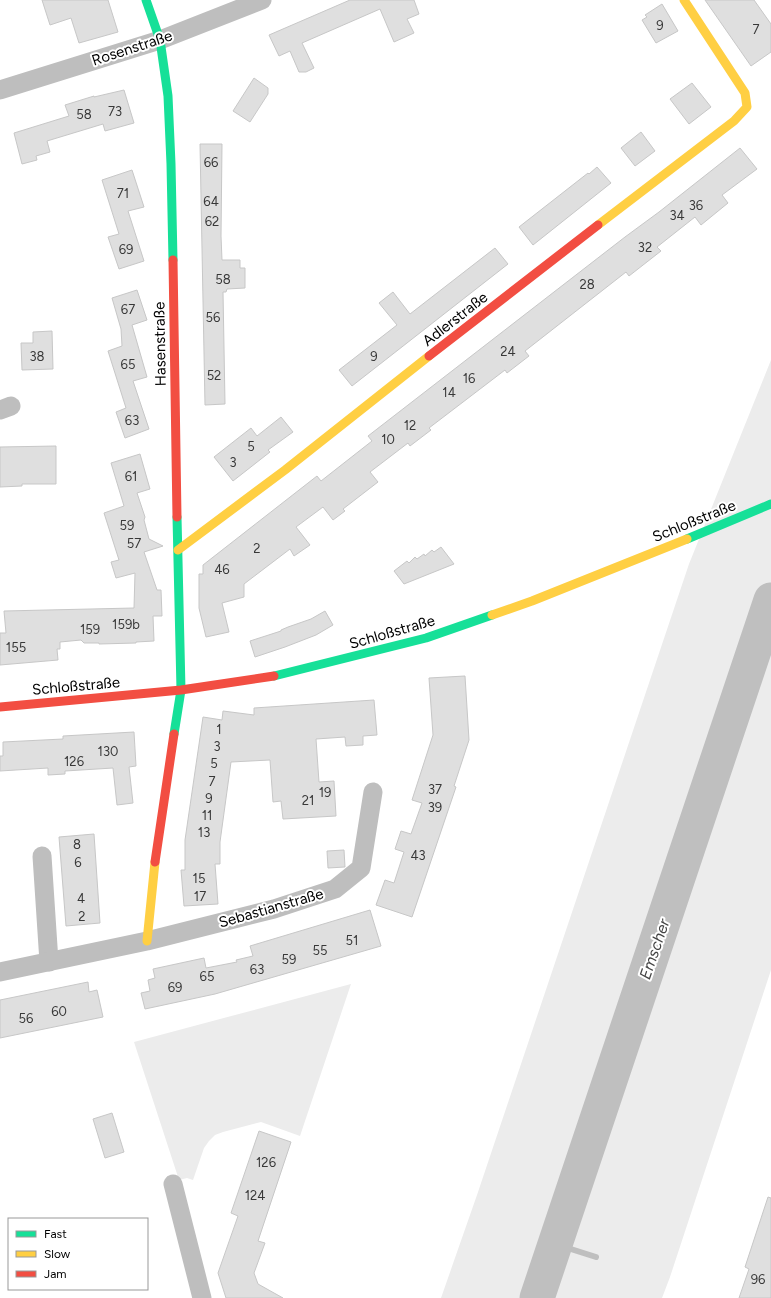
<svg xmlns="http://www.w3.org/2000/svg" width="771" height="1298" viewBox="0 0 771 1298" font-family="Figtree,sans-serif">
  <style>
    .green { fill: #ececec }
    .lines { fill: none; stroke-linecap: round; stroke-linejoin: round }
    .stream { stroke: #bfbfbf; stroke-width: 6 }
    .river { stroke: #bfbfbf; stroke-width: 35 }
    .building { fill: #dfdfdf; stroke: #c7c7c7 }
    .street { stroke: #bebebe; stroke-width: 19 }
    .fast { stroke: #16e098; stroke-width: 9 }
    .slow { stroke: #ffcf43; stroke-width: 9 }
    .jam { stroke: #f24e42; stroke-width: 9 }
    .labels { text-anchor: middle; stroke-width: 4; stroke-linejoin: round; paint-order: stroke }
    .number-label { font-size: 13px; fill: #383838 }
    .street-label { font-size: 15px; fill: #000; stroke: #fff }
    .water-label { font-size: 16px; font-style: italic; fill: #444; stroke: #fff }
  </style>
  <rect width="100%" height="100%" fill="#fff"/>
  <g class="green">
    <polygon points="771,360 771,970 670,1277 662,1298 441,1298 477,1195 689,564"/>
    <polygon points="351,984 300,1136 261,1122 223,1132 215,1135 209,1141 204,1148 193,1180 187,1178 179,1180 134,1042"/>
  </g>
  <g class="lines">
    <polyline class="stream" points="555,1244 596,1257"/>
    <polyline class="river" points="537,1298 771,600"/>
  </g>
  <g class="building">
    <polygon points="42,0 108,0 118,32 79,43 71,18 50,25"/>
    <polygon points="350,0 414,0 419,14 407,19 414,33 394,42 380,9 302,43 314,68 306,72 299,72 290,51 279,56 269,35"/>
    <polygon points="705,0 754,0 771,24 771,52 751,66"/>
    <polygon points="662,4 678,31 656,43 642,20 647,17 645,15"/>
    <polygon points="254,78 268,88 268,94 250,122 233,111"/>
    <polygon points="692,83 711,107 689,124 670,99"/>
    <polygon points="124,90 134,123 105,131 103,124 47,141 50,152 36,156 37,160 22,164 14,133 69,116 65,105 94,96 94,97"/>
    <polygon points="641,132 655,151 635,166 621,148"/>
    <polygon points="200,144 222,144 221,236 222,260 240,260 240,268 245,268 245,288 227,289 226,292 223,292 225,404 205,405"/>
    <polygon points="740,148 757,169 722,195 728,203 701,225 695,217 657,247 661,251 629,276 626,272 525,351 529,356 507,373 505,370 429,428 431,430 410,446 408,443 370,472 378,482 343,509 345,511 333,520 323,507 296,527 310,545 294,556 290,549 244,584 244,597 222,603 229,632 206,637 199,608 199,574 203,574 203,565 317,476 321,481 372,441 368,436 625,237 659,212"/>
    <polygon points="597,167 611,183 533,245 519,227 588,173 589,174"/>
    <polygon points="132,170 144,207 128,211 144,261 119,269 108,237 119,234 102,180"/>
    <polygon points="495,248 508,264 352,386 339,370 397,325 379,303 393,292 410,314"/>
    <polygon points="137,290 147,320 132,325 147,377 133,381 149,429 125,438 116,412 126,408 108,351 122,346 121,329 112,298"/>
    <polygon points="52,331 53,369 22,370 21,343 33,343 33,332"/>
    <polygon points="281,417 293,432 268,450 270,452 233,481 214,457 251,428 257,436"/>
    <polygon points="56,446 56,484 22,484 22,486 0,487 0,447"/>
    <polygon points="140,454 150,489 137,493 145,517 144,520 149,539 163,546 144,552 157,590 161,590 162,616 153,616 154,641 136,642 136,643 99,644 99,643 84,643 81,640 60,642 60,649 57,649 58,660 0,665 0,633 6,633 4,611 134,608 135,573 116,578 111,562 119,560 104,513 124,506 111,463"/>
    <polygon points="441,547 454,564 404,584 394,571 407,561 409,563 415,557 417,559 424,554 425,556 432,550 434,552"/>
    <polygon points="325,611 333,625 316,635 285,647 255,657 250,641 281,631 281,630 288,627 311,619"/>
    <polygon points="465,676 469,740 454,786 456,787 412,917 376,905 385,880 394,883 404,852 395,849 401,831 411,834 422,803 412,800 433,735 429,678"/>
    <polygon points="374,700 377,735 363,736 363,745 346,746 345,737 316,739 319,782 334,781 336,816 283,819 281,801 273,802 270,760 231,762 220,842 220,864 215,864 218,904 184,906 181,870 185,870 185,840 203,717 222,720 223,711 254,715 254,708"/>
    <polygon points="134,732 136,766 129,767 133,803 117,805 113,768 65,771 65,774 48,775 48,768 0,771 0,756 3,756 3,742 63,739 63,736"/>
    <polygon points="94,834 100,923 66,926 59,837"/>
    <polygon points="344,850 345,867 328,868 327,851"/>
    <polygon points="370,910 381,946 215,994 145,1009 141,993 150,991 148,980 155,978 153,969 204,958 206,968 237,962 236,960 253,956 250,946"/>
    <polygon points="88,982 89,992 97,990 103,1017 0,1038 0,1000"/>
    <polygon points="112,1113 124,1152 105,1158 93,1119"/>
    <polygon points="259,1131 291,1142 258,1241 265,1243 254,1273 258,1284 283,1298 226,1298 218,1273 238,1216 231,1213"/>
    <polygon points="768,1197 771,1198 771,1298 739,1298 749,1269 745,1267"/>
  </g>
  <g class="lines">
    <g class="street">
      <polyline points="0,90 160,40 262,0"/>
      <polyline points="0,410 11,406"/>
      <polyline points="42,856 49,962"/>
      <polyline points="0,972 147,941 274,909 335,889 361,868 373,792"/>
      <polyline points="173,1184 202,1298"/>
    </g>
    <g class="fast">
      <polyline points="146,0 160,40 168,96 171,164 173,260"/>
      <polyline points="687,539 771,504"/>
      <polyline points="274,676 426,638 492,615"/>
      <polyline points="174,734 181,690 177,517"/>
    </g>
    <g class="slow">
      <polyline points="598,225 734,121 747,107 745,93 684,0"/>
      <polyline points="178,550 285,470 429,356"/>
      <polyline points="492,615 532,601 687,539"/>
      <polyline points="147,941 155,862"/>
    </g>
    <g class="jam">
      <polyline points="173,260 177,517"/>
      <polyline points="429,356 598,225"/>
      <polyline points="0,707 181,690 274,676"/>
      <polyline points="155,862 174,734"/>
    </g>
  </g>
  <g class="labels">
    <g class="number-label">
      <text x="660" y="30">9</text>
      <text x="756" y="34">7</text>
      <text x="115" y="116">73</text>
      <text x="84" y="119">58</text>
      <text x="211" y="167">66</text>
      <text x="123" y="198">71</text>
      <text x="211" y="206">64</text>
      <text x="696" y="210">36</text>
      <text x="677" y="220">34</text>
      <text x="212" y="226">62</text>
      <text x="645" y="252">32</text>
      <text x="126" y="254">69</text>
      <text x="223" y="284">58</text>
      <text x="587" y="289">28</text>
      <text x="128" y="314">67</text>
      <text x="213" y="322">56</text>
      <text x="508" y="356">24</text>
      <text x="37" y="361">38</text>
      <text x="374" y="361">9</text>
      <text x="128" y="369">65</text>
      <text x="214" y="380">52</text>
      <text x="469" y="383">16</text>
      <text x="449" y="397">14</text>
      <text x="132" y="425">63</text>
      <text x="410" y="430">12</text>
      <text x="388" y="444">10</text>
      <text x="251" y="451">5</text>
      <text x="233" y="467">3</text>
      <text x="131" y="481">61</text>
      <text x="127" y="530">59</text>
      <text x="134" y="548">57</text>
      <text x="257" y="553">2</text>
      <text x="222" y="574">46</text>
      <text x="126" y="629">159b</text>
      <text x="90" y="634">159</text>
      <text x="16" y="652">155</text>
      <text x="219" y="734">1</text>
      <text x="217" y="751">3</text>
      <text x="108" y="756">130</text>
      <text x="74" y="766">126</text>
      <text x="214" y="768">5</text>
      <text x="212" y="786">7</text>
      <text x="435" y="794">37</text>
      <text x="325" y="797">19</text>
      <text x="209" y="803">9</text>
      <text x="308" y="805">21</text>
      <text x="435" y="812">39</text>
      <text x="207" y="820">11</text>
      <text x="204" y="837">13</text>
      <text x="77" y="849">8</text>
      <text x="418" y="860">43</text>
      <text x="78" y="867">6</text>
      <text x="199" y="883">15</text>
      <text x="200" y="901">17</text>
      <text x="81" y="903">4</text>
      <text x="82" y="921">2</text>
      <text x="352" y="945">51</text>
      <text x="320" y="955">55</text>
      <text x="289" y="964">59</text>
      <text x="257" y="974">63</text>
      <text x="207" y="981">65</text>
      <text x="175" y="992">69</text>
      <text x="59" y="1016">60</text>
      <text x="26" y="1023">56</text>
      <text x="266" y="1167">126</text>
      <text x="255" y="1200">124</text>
      <text x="758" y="1284">96</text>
    </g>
    <g class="street-label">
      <text transform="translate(132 48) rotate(-18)" y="5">Rosenstraße</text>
      <text transform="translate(455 319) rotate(-38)" y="5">Adlerstraße</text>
      <text transform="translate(160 344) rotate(-91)" y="5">Hasenstraße</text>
      <text transform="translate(694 521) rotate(-22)" y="5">Schloßstraße</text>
      <text transform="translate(392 632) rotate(-16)" y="5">Schloßstraße</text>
      <text transform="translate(76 686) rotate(-5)" y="5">Schloßstraße</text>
      <text transform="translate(271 908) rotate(-16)" y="5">Sebastianstraße</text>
    </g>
    <g class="water-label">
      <text transform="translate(654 949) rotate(-71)" y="6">Emscher</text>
    </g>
  </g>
  <rect x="8" y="1218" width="140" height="72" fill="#ffffff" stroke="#999999"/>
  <rect x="16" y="1231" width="20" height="6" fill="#16e098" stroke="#999999"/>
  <text x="44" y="1238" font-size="12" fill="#000000">Fast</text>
  <rect x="16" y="1251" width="20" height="6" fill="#ffcf43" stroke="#999999"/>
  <text x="44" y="1258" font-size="12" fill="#000000">Slow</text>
  <rect x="16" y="1271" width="20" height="6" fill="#f24e42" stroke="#999999"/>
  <text x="44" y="1278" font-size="12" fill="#000000">Jam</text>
</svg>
